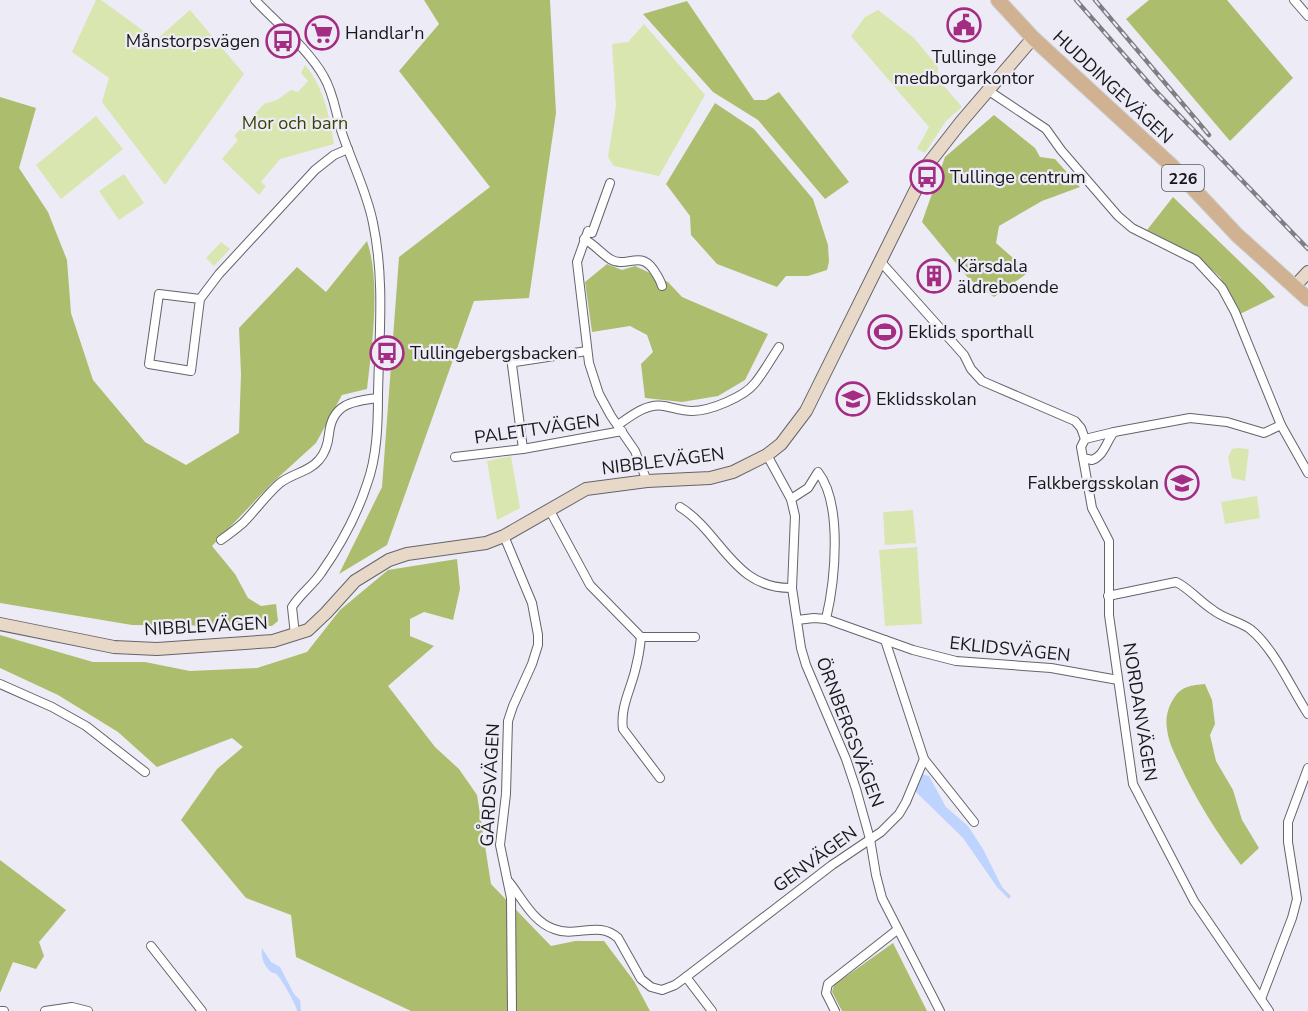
<svg xmlns="http://www.w3.org/2000/svg" width="1308" height="1011" viewBox="0 0 1308 1011" font-family="'Nunito Sans',sans-serif">
  <style>
    .green { fill: #d9e6af }
    .forest { fill: #acbe6e }
    .water { fill: #bed4fe }
    .lines { fill: none; stroke-linecap: round; stroke-linejoin: round }
    .street-casing { stroke: #64646c; stroke-width: 10 }
    .secondary-casing { stroke: #64646c; stroke-width: 14 }
    .primary-casing { stroke: #cccccd; stroke-width: 16 }
    .street { stroke: #fff; stroke-width: 8 }
    .secondary { stroke: #e7d8c8; stroke-width: 12 }
    .primary { stroke: #d0b292; stroke-width: 14 }
    .rail-casing { stroke: #7e7e84; stroke-width: 4.5 }
    .rail { stroke: #edecf6; stroke-width: 2; stroke-dasharray: 7; stroke-linecap: butt }
    .labels { text-anchor: middle; stroke-width: 4.5; stroke-linejoin: round; paint-order: stroke }
    .shield { fill: #edecf6; stroke: #58585d; stroke-width: 1.5 }
    .shield-label { font-size: 16px; font-weight: bold; fill: #18181b }
    .poi-label { font-size: 18px; fill: #18181b; stroke: #edecf6; text-anchor: start }
    .street-label { font-size: 18px; fill: #18181b; stroke: #edecf6 }
    .park-label { font-size: 18px; fill: #394304; stroke: #edecf6 }
  </style>
  <rect width="100%" height="100%" fill="#edecf6"/>
  <g class="green">
    <polygon points="96,0 101,0 156,40 190,10 244,74 165,185 102,102 109,78 72,52"/>
    <polygon points="878,10 914,38 938,67 937,78 962,107 946,121 925,153 917,149 929,127 851,36 865,17"/>
    <polygon points="644,24 705,95 659,176 614,166 608,157 616,106 612,44 628,42"/>
    <path d="M 305,65 C 323,85 330,118 334,144 L 280,159 L 261,182 L 266,186 L 259,195 L 222,159 L 238,140 L 234,136 L 264,104 L 277,100 L 291,90 L 298,92 L 308,81 L 301,73 Z"/>
    <polygon points="96,116 123,149 61,199 36,165"/>
    <polygon points="124,174 144,203 119,220 99,191"/>
    <polygon points="221,242 230,249 214,266 206,258"/>
    <polygon points="1237,448 1249,449 1245,481 1232,478 1228,457 1232,449"/>
    <polygon points="511,456 520,508 497,520 487,461"/>
    <polygon points="1257,496 1260,518 1225,524 1221,502"/>
    <polygon points="913,510 916,543 885,545 883,512"/>
    <polygon points="917,547 922,624 885,626 879,550"/>
  </g>
  <g class="forest">
    <polygon points="424,0 550,0 556,113 529,298 474,301 387,545 339,574 382,487 399,257 490,187 399,71 439,24"/>
    <polygon points="1149,0 1227,0 1293,78 1230,141 1126,19"/>
    <polygon points="687,1 754,100 766,100 779,92 849,182 825,199 758,120 713,92 643,14"/>
    <path d="M 0,97 L 36,108 L 19,168 L 48,212 L 67,260 L 71,313 L 93,380 L 145,442 L 186,465 L 239,433 L 241,374 L 239,328 L 297,267 L 326,292 L 367,241 C 381,282 372,346 367,389 L 342,395 L 316,443 L 271,484 L 212,546 L 235,574 L 248,598 L 261,606 L 276,604 L 278,621 L 272,626 L 132,625 L 0,603 Z"/>
    <polygon points="715,103 754,129 813,199 828,245 829,262 827,270 808,276 786,276 777,287 717,264 691,235 690,216 666,184"/>
    <polygon points="994,115 1035,148 1040,157 1055,159 1080,187 1042,201 999,226 996,243 1029,272 994,297 969,279 922,222 945,157"/>
    <polygon points="1173,197 1263,284 1275,297 1240,314 1220,277 1196,255 1147,230"/>
    <polygon points="607,264 622,270 635,266 648,272 668,282 682,297 768,334 745,380 718,396 682,402 645,398 641,364 653,352 647,335 630,326 592,332 585,282"/>
    <polygon points="457,559 460,589 453,620 424,612 410,619 410,636 434,646 388,686 435,747 459,769 477,795 491,884 551,946 575,941 604,941 634,981 650,1011 411,1011 296,957 291,915 246,898 181,820 217,769 243,747 232,738 157,767 118,732 58,695 0,668 0,635 93,662 145,662 190,671 257,668 307,652 340,610 388,570"/>
    <path d="M 1205,684 L 1212,700 L 1215,724 L 1210,735 L 1216,761 L 1233,790 L 1242,820 L 1259,848 L 1241,865 C 1217,833 1196,800 1179,763 C 1174,753 1168,740 1167,729 C 1165,718 1168,707 1174,698 C 1181,686 1192,685 1205,684 Z"/>
    <polygon points="0,860 66,910 39,942 44,956 36,969 13,962 0,993"/>
    <polygon points="893,943 927,1011 842,1011 832,992 834,985"/>
  </g>
  <g class="water">
    <polygon points="922,774 929,776 946,807 968,826 983,849 1002,887 1011,896 1009,899 997,887 963,838 915,791"/>
    <path d="M 262,948 L 271,962 L 280,967 L 294,994 L 300,1000 L 301,1011 L 297,1011 C 296,1004 283,982 278,976 C 273,970 276,976 270,971 C 263,965 261,956 262,948 Z"/>
  </g>
  <g class="lines">
    <defs>
      <g id="street">
        <path d="M 255,0 C 276,22 310,51 324,77 C 334,94 336,115 342,133 C 352,163 367,192 373,223 C 385,280 379,337 378,395 C 378,424 377,457 367,484 C 357,515 340,546 321,573 C 313,585 300,594 292,607 L 295,635"/>
        <polyline points="1294,0 1308,16"/>
        <polyline points="989,91 1046,129 1061,150 1118,216 1132,228 1196,260 1222,288 1235,312 1281,425 1308,473"/>
        <polyline points="610,183 592,233 588,231 577,262 589,363 599,394 611,416 635,451 647,481"/>
        <path d="M 584,239 C 594,244 601,253 610,259 C 626,269 639,250 653,269 C 657,275 660,279 662,286"/>
        <polyline points="881,262 964,355 971,369 982,381 1075,421 1081,428 1085,439 1114,432"/>
        <polyline points="200,299 159,294 149,364 191,371 200,299 219,274 315,170 334,155 348,149"/>
        <path d="M 618,425 C 632,415 647,403 664,406 C 674,408 683,411 692,411 C 710,411 744,397 755,383 C 764,372 771,359 779,347"/>
        <path d="M 1085,439 L 1081,447 L 1083,458 L 1092,460 C 1104,456 1106,442 1114,432 L 1190,418 L 1227,422 L 1264,433 L 1281,425"/>
        <polyline points="523,449 512,365 515,362 587,351"/>
        <polyline points="767,455 791,499 795,516 792,588 801,648 806,665 846,759 856,789 870,839 876,875 882,898 940,1011"/>
        <polyline points="455,457 523,449 622,431"/>
        <polyline points="1083,458 1092,508 1109,541 1109,615 1133,784 1194,901 1269,1011"/>
        <path d="M 791,499 L 808,488 L 818,472 C 843,504 835,581 826,619"/>
        <path d="M 680,507 C 722,533 733,589 792,588"/>
        <polyline points="549,509 590,585 641,637 695,637"/>
        <polyline points="504,536 532,603 538,635 538,645 532,664 513,706 508,721 506,794 500,845 511,898 512,1011"/>
        <path d="M 221,540 C 228,535 236,529 243,523 C 256,510 266,495 280,483 C 293,473 309,472 319,460 C 326,452 328,444 329,434 C 332,404 352,401 378,398"/>
        <path d="M 1108,596 L 1176,582 C 1189,588 1200,602 1213,610 C 1224,619 1239,621 1250,629 C 1274,648 1291,688 1308,714"/>
        <polyline points="797,620 814,618 826,619 913,650 956,661 1051,668 1118,680"/>
        <path d="M 641,637 C 640,648 638,660 635,671 C 630,691 620,708 623,729 L 660,778"/>
        <polyline points="0,684 52,707 86,726 145,772"/>
        <polyline points="924,759 974,822"/>
        <path d="M 509,882 C 522,898 533,922 554,929 C 576,938 599,920 618,938 L 641,979 L 651,987 L 662,990 L 675,985 L 686,977 L 712,1011"/>
        <polyline points="151,946 202,1011"/>
        <polyline points="686,977 832,865 881,832 899,814 906,802 924,759 885,640"/>
        <polyline points="1261,999 1292,918 1297,899 1288,842 1288,822 1308,768"/>
        <polyline points="0,1011 4,1011"/>
        <polyline points="45,1011 72,1007 88,1011"/>
        <polyline points="835,1011 826,993 828,984 897,930"/>
      </g>
      <g id="secondary">
        <polyline points="1294,287 1308,272"/>
        <polyline points="0,624 114,647 157,649 273,641 308,630 326,613 355,581 389,560 407,554 486,543 504,536 586,489 647,481 710,478 733,472 767,455 781,444 806,411 929,163 961,122 1033,38"/>
      </g>
      <polyline id="primary" points="998,0 1033,38 1172,166 1237,235 1308,299"/>
    </defs>
    <use href="#street" class="street-casing"/>
    <use href="#secondary" class="secondary-casing"/>
    <use href="#primary" class="primary-casing"/>
    <use href="#street" class="street"/>
    <use href="#secondary" class="secondary"/>
    <use href="#primary" class="primary"/>
    <defs>
      <g id="rail">
        <polyline points="1076,0 1155,90 1308,249"/>
        <polyline points="1095,0 1209,135"/>
      </g>
    </defs>
    <use href="#rail" class="rail-casing"/>
    <use href="#rail" class="rail"/>
  </g>
  <defs>
    <symbol id="civic-ring" viewBox="-11 -11 22 22"><circle r="9.5" fill="#edecf6" stroke="#a42c83" stroke-width="1.5"/><path d="M-.6-6.5H3V-4.5H.6V-3L4-1V1h2V6H-6V1h2V-1L-.6-3ZM-1.2 2.5V6h2.4V2.5Z" fill="#a42c83"/></symbol>
    <symbol id="supermarket-ring" viewBox="-11 -11 22 22"><circle r="9.5" fill="#edecf6" stroke="#a42c83" stroke-width="1.5"/><path d="M-6-5.5h2.5l.6 2H6L4.5 2H-2.5L-4.4-4H-6ZM-1.5 3.2a1.3 1.3 0 1 0 .1 0ZM3 3.2a1.3 1.3 0 1 0 .1 0Z" fill="#a42c83"/></symbol>
    <symbol id="bus-ring" viewBox="-11 -11 22 22"><circle r="9.5" fill="#edecf6" stroke="#a42c83" stroke-width="1.5"/><path d="M-5-6H5V4H4V6H2V4H-2V6H-4V4H-5ZM-3.5-4V0h7V-4ZM-3.5 1.2v1.5H-2V1.2ZM2 1.2v1.5H3.5V1.2Z" fill="#a42c83"/></symbol>
    <symbol id="building-ring" viewBox="-11 -11 22 22"><circle r="9.5" fill="#edecf6" stroke="#a42c83" stroke-width="1.5"/><path d="M-4-6H4V6H1V3H-1V6H-4ZM-2.5-4.3h1.7v1.8h-1.7ZM.8-4.3h1.7v1.8H.8ZM-2.5-1h1.7V.8h-1.7ZM.8-1h1.7V.8H.8Z" fill="#a42c83"/></symbol>
    <symbol id="stadium-ring" viewBox="-11 -11 22 22"><circle r="9.5" fill="#edecf6" stroke="#a42c83" stroke-width="1.5"/><path d="M0-5a6.5 5 0 1 0 0 10a6.5 5 0 1 0 0-10ZM-3.5-1.8h7v3.6h-7Z" fill="#a42c83"/></symbol>
    <symbol id="school-ring" viewBox="-11 -11 22 22"><circle r="9.5" fill="#edecf6" stroke="#a42c83" stroke-width="1.5"/><path d="M0-5L7-2L0 1L-7-2ZM-4 1L0 2.5L4 1V4Q0 6-4 4Z" fill="#a42c83"/></symbol>
  </defs>
  <g fill-rule="evenodd">
    <use href="#civic-ring" x="945" y="6" width="38" height="38"/>
    <use href="#supermarket-ring" x="303" y="14" width="38" height="38"/>
    <use href="#bus-ring" x="264" y="22" width="38" height="38"/>
    <use href="#bus-ring" x="908" y="158" width="38" height="38"/>
    <use href="#building-ring" x="915" y="257" width="38" height="38"/>
    <use href="#stadium-ring" x="866" y="313" width="38" height="38"/>
    <use href="#bus-ring" x="368" y="334" width="38" height="38"/>
    <use href="#school-ring" x="834" y="380" width="38" height="38"/>
    <use href="#school-ring" x="1163" y="464" width="38" height="38"/>
  </g>
  <g class="labels">
    <rect class="shield" x="1162" y="165" width="42" height="26" rx="4.5"/>
    <g class="shield-label">
      <text x="1183" y="184">226</text>
    </g>
    <g class="poi-label">
      <text x="345" y="39">Handlar'n</text>
      <text x="260" y="47" text-anchor="end">Månstorpsvägen</text>
      <text x="964" y="63" text-anchor="middle">Tullinge<tspan x="964" dy="21">medborgarkontor</tspan></text>
      <text x="950" y="183">Tullinge centrum</text>
      <text x="957" y="272">Kärsdala<tspan x="957" dy="21">äldreboende</tspan></text>
      <text x="908" y="338">Eklids sporthall</text>
      <text x="410" y="359">Tullingebergsbacken</text>
      <text x="876" y="405">Eklidsskolan</text>
      <text x="1159" y="489" text-anchor="end">Falkbergsskolan</text>
    </g>
    <g class="street-label">
      <text transform="translate(1113 87) rotate(43)" y="6">HUDDINGEVÄGEN</text>
      <text transform="translate(537 429) rotate(-8)" y="6">PALETTVÄGEN</text>
      <text transform="translate(663 461) rotate(-7)" y="6">NIBBLEVÄGEN</text>
      <text transform="translate(206 626) rotate(-3)" y="6">NIBBLEVÄGEN</text>
      <text transform="translate(1010 649) rotate(6)" y="6">EKLIDSVÄGEN</text>
      <text transform="translate(1140 712) rotate(81)" y="6">NORDANVÄGEN</text>
      <text transform="translate(850 732) rotate(69)" y="6">ÖRNBERGSVÄGEN</text>
      <text transform="translate(490 785) rotate(-87)" y="6">GÅRDSVÄGEN</text>
      <text transform="translate(815 859) rotate(-36)" y="6">GENVÄGEN</text>
    </g>
    <g class="park-label">
      <text x="295" y="129">Mor och barn</text>
    </g>
  </g>
</svg>
